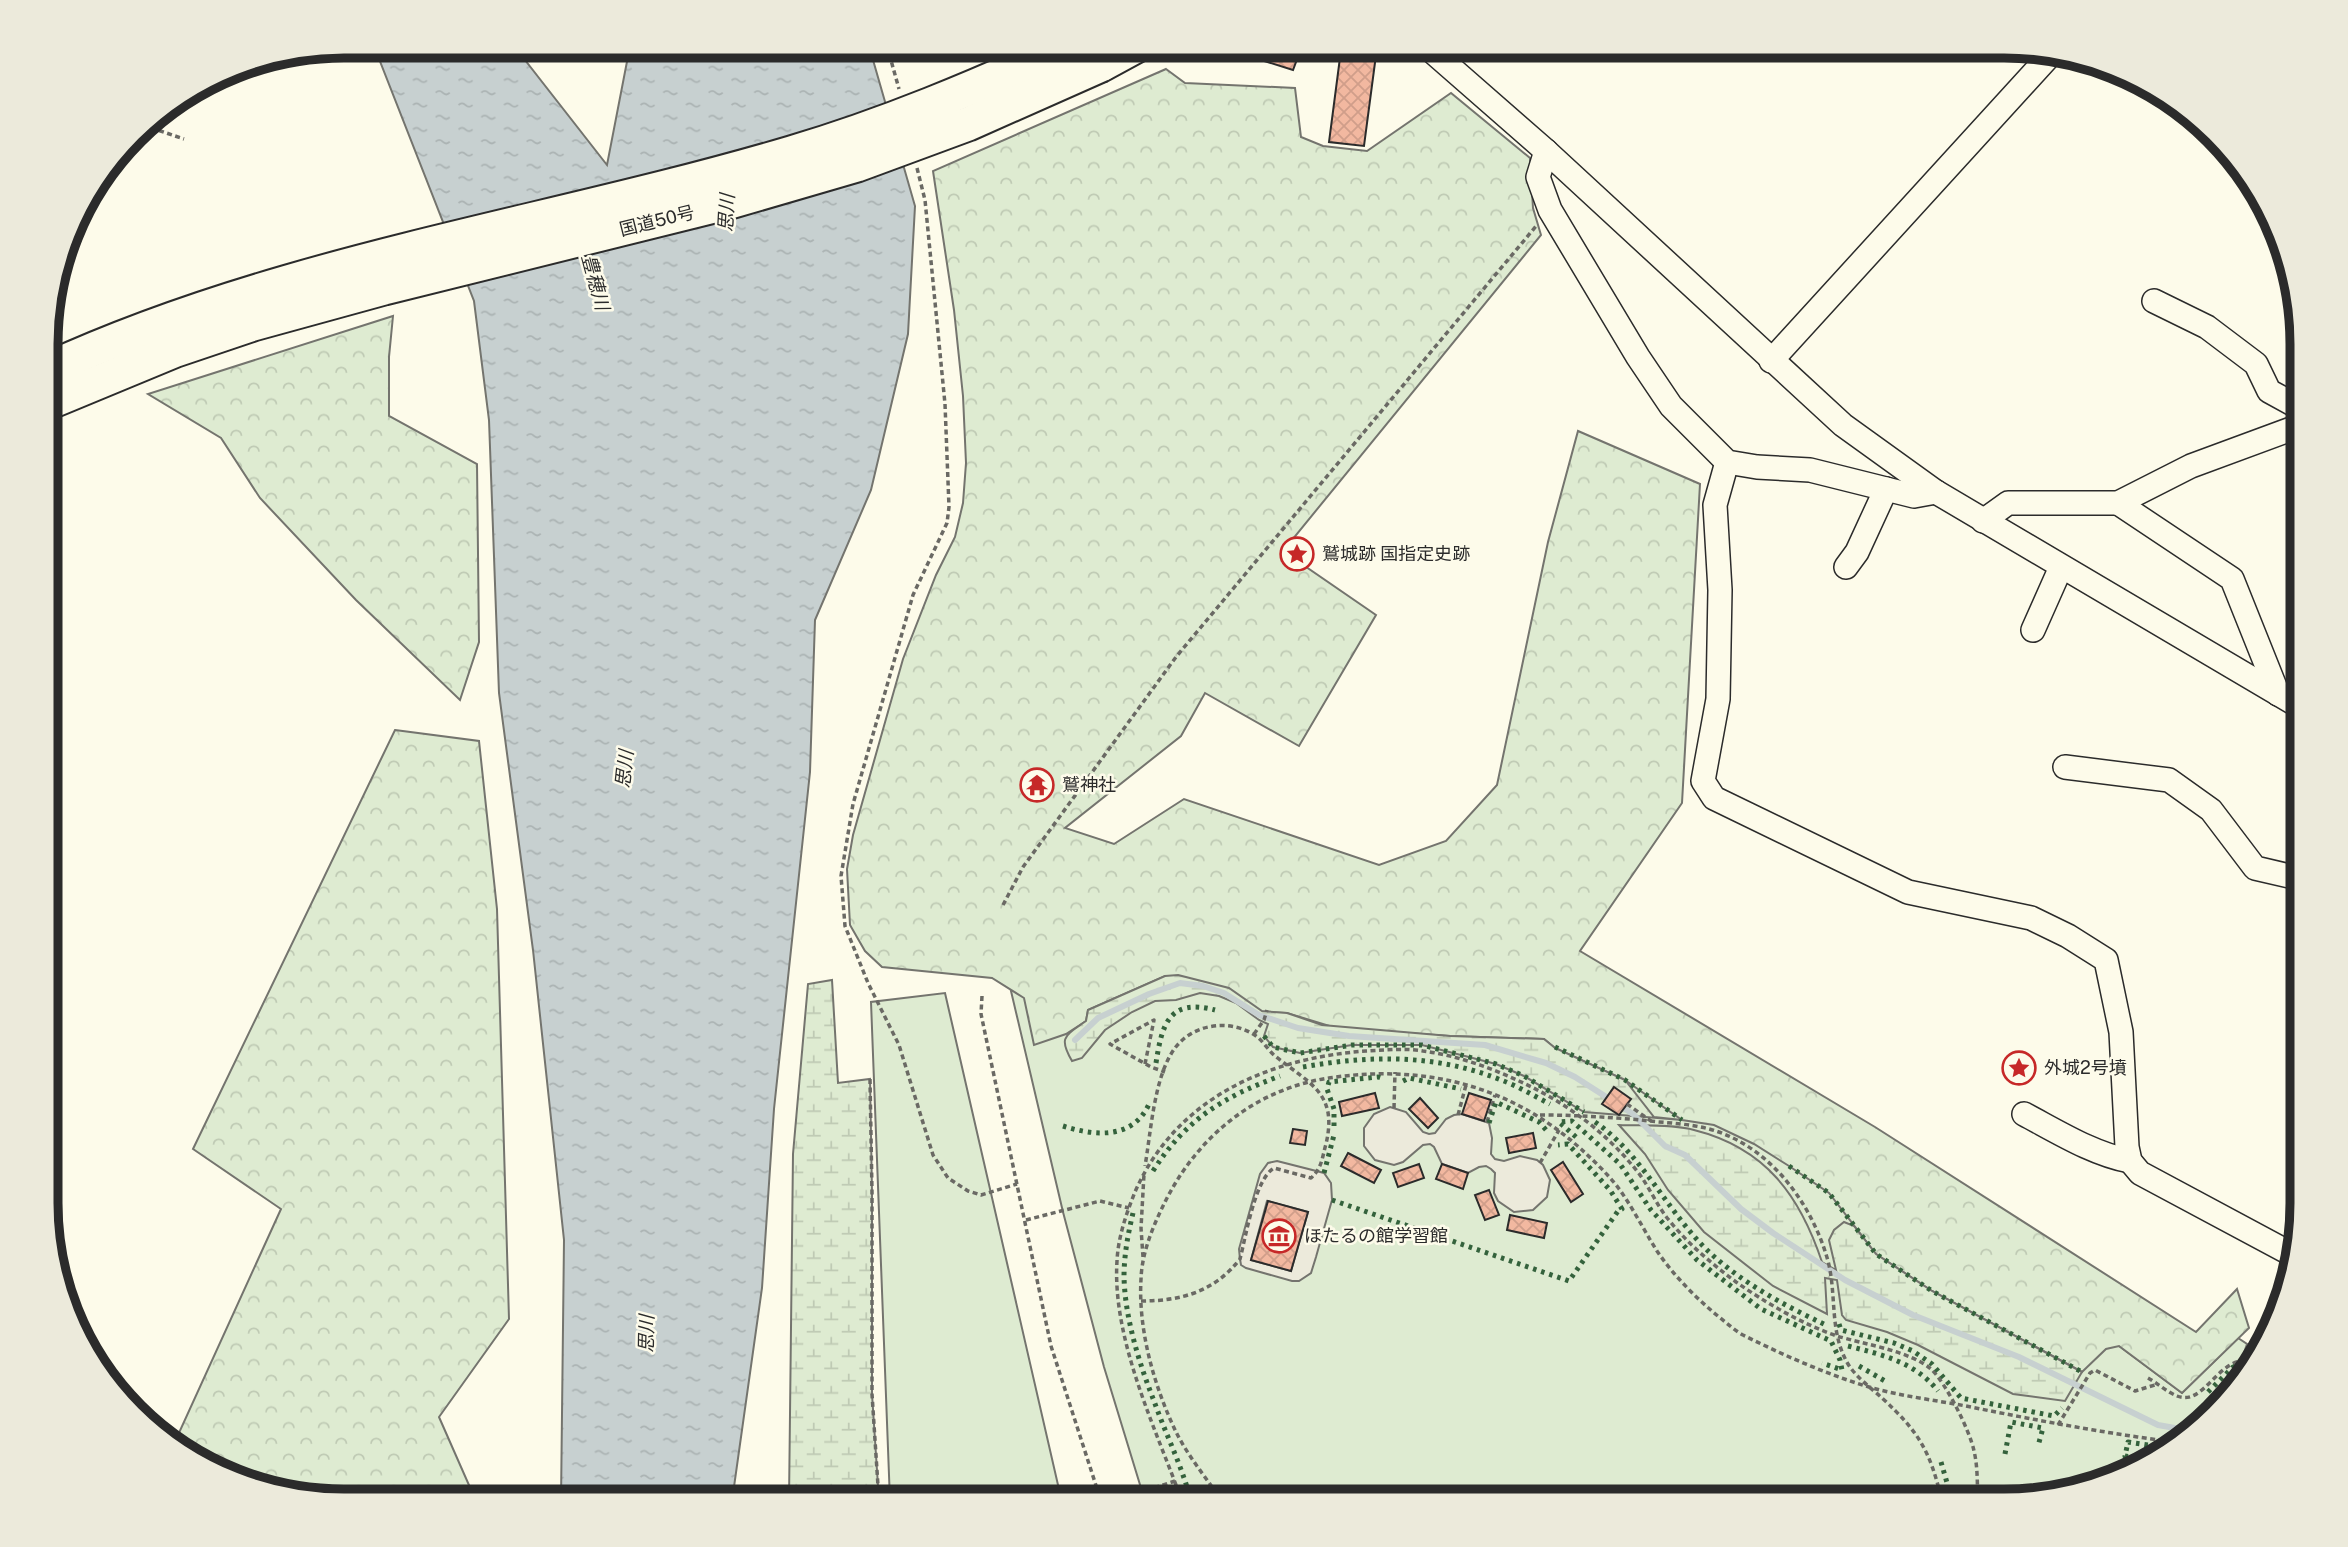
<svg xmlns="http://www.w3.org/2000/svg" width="2348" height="1547" viewBox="0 0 2348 1547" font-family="'Public Sans','Noto Sans JP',sans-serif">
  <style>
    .green { fill: #deebd1; stroke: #74746e; stroke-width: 2 }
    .forest { fill: url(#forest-crowns); stroke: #74746e; stroke-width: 2 }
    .wetland { fill: url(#wetland-marsh); stroke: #74746e; stroke-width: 2 }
    .parking { fill: #eceadb; stroke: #74746e; stroke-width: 2; fill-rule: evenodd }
    .water { fill: url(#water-ripples); stroke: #74746e; stroke-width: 2 }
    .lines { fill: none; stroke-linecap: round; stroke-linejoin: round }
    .stream { stroke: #c7d0d0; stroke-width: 6 }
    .building { fill: url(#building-cross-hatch); stroke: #2b2b2b; stroke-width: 2 }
    .minor-casing { stroke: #2b2b2b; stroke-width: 26 }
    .highway-casing { stroke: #2b2b2b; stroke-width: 37 }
    .path { stroke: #6a6964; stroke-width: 3.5; stroke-dasharray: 5 3.5; stroke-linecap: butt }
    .minor { stroke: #fdfbea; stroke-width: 23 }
    .highway { stroke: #fdfbea; stroke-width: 33 }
    .highway-bridge-casing { stroke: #2b2b2b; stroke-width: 37; stroke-linecap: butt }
    .highway-bridge { stroke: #fdfbea; stroke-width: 33 }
    .hedge { stroke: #34623c; stroke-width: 5; stroke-dasharray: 3.5 5; stroke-linecap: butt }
    .labels { text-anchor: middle; stroke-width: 5; stroke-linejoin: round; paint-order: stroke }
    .street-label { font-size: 18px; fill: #2b2b2b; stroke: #fdfbea }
    .poi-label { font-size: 18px; fill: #2b2b2b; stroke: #fdfbea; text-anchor: start }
    .water-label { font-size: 19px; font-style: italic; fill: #2b2b2b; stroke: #fdfbea }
    .rim { fill: none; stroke: #2b2b2b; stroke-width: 9 }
  </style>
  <defs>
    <pattern id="forest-crowns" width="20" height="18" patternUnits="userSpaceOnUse" patternTransform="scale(1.75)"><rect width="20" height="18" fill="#deebd1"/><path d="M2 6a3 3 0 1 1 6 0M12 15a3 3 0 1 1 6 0" fill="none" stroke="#bfcab4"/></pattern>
    <pattern id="wetland-marsh" width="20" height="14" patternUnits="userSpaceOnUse" patternTransform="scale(1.75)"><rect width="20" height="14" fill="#deebd1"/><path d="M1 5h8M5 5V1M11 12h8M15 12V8" fill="none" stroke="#bfcab4"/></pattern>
    <pattern id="water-ripples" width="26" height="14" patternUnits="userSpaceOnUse" patternTransform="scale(1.75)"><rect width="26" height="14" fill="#c7d0d0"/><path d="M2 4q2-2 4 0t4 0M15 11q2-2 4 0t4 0" fill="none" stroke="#abb3b3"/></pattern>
    <pattern id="building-cross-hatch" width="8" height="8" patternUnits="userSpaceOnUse" patternTransform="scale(1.75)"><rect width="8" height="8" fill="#f2b8a0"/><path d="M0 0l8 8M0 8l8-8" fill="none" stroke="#d09e8a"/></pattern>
  </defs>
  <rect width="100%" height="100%" fill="#fdfbea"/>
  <g class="green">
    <polygon points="1129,969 1575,1028 2119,1346 2182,1393 2238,1338 2247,1344 2232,1388 2153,1462 2023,1501 1145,1501 1104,1367 1063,1212 1011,991"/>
    <polygon points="945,993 1061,1498 1062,1501 890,1501 871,1002"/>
  </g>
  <g class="forest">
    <polygon points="1166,69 1185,83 1295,88 1301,137 1323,146 1367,151 1451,93 1530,158 1533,208 1541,235 1283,551 1376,615 1299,746 1205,693 1181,736 1065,828 1114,844 1184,799 1379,865 1446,841 1497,785 1548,542 1578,431 1700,484 1682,803 1580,951 1875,1127 2196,1332 2237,1289 2249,1328 2182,1393 2119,1346 2106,1349 2082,1372 1932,1291 1876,1254 1829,1193 1789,1166 1754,1144 1714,1125 1682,1120 1625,1080 1555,1048 1544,1039 1450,1036 1336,1028 1287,1013 1262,1012 1249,1004 1165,976 1088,1010 1086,1021 1066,1034 1034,1045 1024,998 992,978 882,967 865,951 850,925 847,869 853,835 903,659 936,575 955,537 963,503 966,463 963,396 954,310 933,171"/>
    <polygon points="393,316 389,357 389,416 477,464 479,642 460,700 356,600 260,498 221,438 148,394"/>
    <polygon points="395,730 479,741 497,909 509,1319 439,1417 476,1501 344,1501 248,1486 178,1451 173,1446 281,1209 193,1149"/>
  </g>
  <g class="wetland">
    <path d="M 1178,975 L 1229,988 L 1262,1011 L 1287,1013 L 1322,1025 L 1450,1036 L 1544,1039 L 1555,1048 L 1625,1080 L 1654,1117 L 1682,1120 L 1584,1112 L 1524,1076 L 1496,1064 L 1422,1045 L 1352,1045 L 1300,1053 L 1273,1047 L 1264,1036 L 1268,1024 L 1259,1020 L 1236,1003 L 1219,996 L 1200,993 L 1176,1000 L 1155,1001 L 1132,1012 L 1105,1030 L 1082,1058 L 1072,1061 C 1058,1037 1065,1036 1086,1021 L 1088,1010 L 1165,976 Z"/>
    <polygon points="832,980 838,1083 870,1079 872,1192 872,1394 879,1501 789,1501 793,1154 808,984"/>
    <path d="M 1619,1125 C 1643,1126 1670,1124 1694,1130 C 1766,1148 1800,1196 1822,1262 L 1836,1270 L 1829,1240 L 1834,1230 L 1844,1222 L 1854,1226 L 1876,1254 L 1932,1291 L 2082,1372 L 2065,1401 L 2013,1394 L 1918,1345 L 1887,1332 L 1846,1320 L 1842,1315 L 1837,1280 L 1825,1278 L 1827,1314 L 1773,1286 L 1704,1232 L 1668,1190 L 1645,1154 Z"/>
  </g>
  <g class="parking">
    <polygon points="1390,1107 1406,1112 1423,1132 1429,1134 1435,1133 1446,1119 1454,1115 1462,1114 1489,1123 1492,1138 1491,1154 1495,1159 1504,1161 1520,1156 1537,1160 1543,1165 1550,1180 1547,1197 1533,1210 1514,1212 1498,1201 1494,1193 1495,1173 1491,1169 1486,1166 1479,1167 1468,1173 1442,1164 1434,1147 1430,1144 1423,1145 1403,1162 1394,1165 1375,1160 1364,1146 1364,1128 1374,1114"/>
    <path d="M 1277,1161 L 1324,1173 L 1331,1183 L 1332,1200 L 1316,1257 L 1311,1273 L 1299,1281 L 1292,1281 L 1246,1268 L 1241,1265 L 1240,1259 L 1239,1249 L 1260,1174 L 1268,1163 ZM 1267,1201 L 1308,1212 L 1291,1271 L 1251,1260 Z"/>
  </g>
  <polygon class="water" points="374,46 514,46 607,165 630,46 869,46 915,206 908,334 871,490 815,620 810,772 774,1109 762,1288 732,1501 561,1501 564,1240 533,950 499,693 489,420 474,301"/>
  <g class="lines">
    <polyline class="stream" points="1075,1040 1098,1018 1149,994 1180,983 1203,986 1224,993 1259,1015 1298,1028 1349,1036 1485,1045 1546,1063 1575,1077 1633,1114 1665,1146 1685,1155 1741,1209 1773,1233 1845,1280 1913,1315 2019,1357 2158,1425 2186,1430"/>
  </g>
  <g class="building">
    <polygon points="1262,46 1302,46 1293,70 1258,59"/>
    <polygon points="1341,50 1376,55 1364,146 1329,142"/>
    <polygon points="1614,1087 1631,1099 1619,1115 1602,1104"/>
    <polygon points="1375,1093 1379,1108 1342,1116 1339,1102"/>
    <polygon points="1469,1093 1491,1100 1484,1121 1462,1114"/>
    <polygon points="1420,1098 1438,1118 1428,1128 1409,1109"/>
    <polygon points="1293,1129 1307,1131 1305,1145 1290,1143"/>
    <polygon points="1533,1133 1536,1148 1509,1153 1506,1138"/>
    <polygon points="1348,1153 1381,1170 1374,1183 1341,1166"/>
    <polygon points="1563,1162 1583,1194 1571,1202 1551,1170"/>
    <polygon points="1419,1164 1424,1178 1398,1187 1393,1173"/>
    <polygon points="1442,1164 1468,1173 1463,1189 1436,1179"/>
    <polygon points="1489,1190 1499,1215 1485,1220 1475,1195"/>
    <polygon points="1268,1201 1308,1212 1291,1271 1251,1260"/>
    <polygon points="1510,1215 1547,1223 1544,1238 1507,1230"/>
  </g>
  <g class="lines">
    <defs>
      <g id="minor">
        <polyline points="1426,46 1546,151 1843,425 1936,492 2302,708"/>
        <polyline points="1546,151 1538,177 1550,210 1638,357 1671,406 1727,462 1757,467 1810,470 1914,496 1936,492"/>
        <polyline points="2154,301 2207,327 2256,364 2269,391 2302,409"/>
        <polyline points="1771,361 2052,53"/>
        <polyline points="1727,462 1715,505 1720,590 1718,699 1703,781 1714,798 1908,892 2031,918 2068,936 2106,960 2121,1032 2127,1147 2130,1161 2140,1173 2295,1256"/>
        <polyline points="2118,503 2232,579 2278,694"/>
        <polyline points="1983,521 2008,503 2118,503 2191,466 2302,425"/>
        <polyline points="1846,567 1857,552 1886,489"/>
        <polyline points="2033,630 2061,567"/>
        <polyline points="2065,767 2169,780 2211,810 2255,868 2302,879"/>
        <path d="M 2024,1114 C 2058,1132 2093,1154 2130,1161"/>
      </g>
      <polyline id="highway" points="1101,65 1136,46"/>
    </defs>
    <use href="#minor" class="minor-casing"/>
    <use href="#highway" class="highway-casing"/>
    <g class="path">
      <polyline points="887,46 899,89"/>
      <polyline points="143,125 184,139"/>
      <polyline points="917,168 925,200 945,404 949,507 947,523 913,595 853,804 841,876 845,926 868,983 899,1045 933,1155 948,1178 968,1191 981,1195 1017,1184"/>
      <polyline points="1003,905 1023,867 1176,657 1537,225"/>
      <polyline points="982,996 981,1014 1051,1346 1101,1501"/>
      <polyline points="1254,1034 1264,1020 1267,1010"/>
      <polyline points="1145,1064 1154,1020 1110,1044 1151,1067 1165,1072"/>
      <polyline points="870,1079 872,1192 872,1394 879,1501"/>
      <polyline points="1627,1104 1651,1121"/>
      <polyline points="1394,1108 1395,1072"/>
      <polyline points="1458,1115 1466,1085"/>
      <path d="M 1540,1115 C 1574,1115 1607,1117 1641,1120 C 1663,1123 1687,1123 1709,1129 C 1769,1145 1812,1203 1828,1261 C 1837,1296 1829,1332 1848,1364 C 1856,1377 1871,1388 1882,1398 C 1920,1433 1930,1451 1942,1501"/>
      <polyline points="1487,1122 1495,1095"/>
      <polyline points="1540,1163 1559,1130"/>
      <polyline points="1026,1220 1100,1201 1129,1208"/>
      <polyline points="1143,1257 1141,1228 1144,1174"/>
      <path d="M 1141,1301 C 1181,1301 1214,1292 1240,1259 C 1246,1236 1255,1179 1274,1168 L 1311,1178 C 1322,1168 1322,1158 1326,1144 C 1338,1093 1310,1084 1275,1056 C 1267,1049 1262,1039 1253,1034 C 1228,1019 1193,1024 1175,1048 C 1154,1076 1151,1132 1145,1166"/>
      <path d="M 2148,1378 C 2157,1383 2167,1392 2177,1396 C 2204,1407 2218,1357 2248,1361"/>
      <polyline points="2058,1425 2090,1373 2095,1370 2135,1391 2158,1384"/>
      <polyline points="1114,1501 1175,1481"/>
      <path d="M 1182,1501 C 1156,1429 1112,1340 1117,1261 C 1118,1238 1126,1214 1135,1192 C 1176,1098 1268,1058 1366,1051 C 1385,1050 1405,1048 1423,1051 C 1455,1055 1489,1067 1519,1081 C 1565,1102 1605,1131 1637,1171 C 1649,1186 1656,1204 1668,1219 C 1688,1244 1711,1263 1736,1282 C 1766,1303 1802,1324 1837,1336 C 1863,1344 1910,1351 1931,1369 C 1946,1383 1970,1431 1974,1451 C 1978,1467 1977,1485 1978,1501"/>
      <path d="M 1222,1501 C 1207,1479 1188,1456 1176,1432 C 1154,1386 1138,1330 1141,1279 C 1142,1251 1154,1224 1166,1200 C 1200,1133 1260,1086 1336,1077 C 1427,1065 1511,1086 1581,1149 C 1595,1162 1611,1177 1622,1193 C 1635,1212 1645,1232 1657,1251 C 1674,1276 1696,1298 1719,1317 C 1727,1323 1734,1330 1743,1335 C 1783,1355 1826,1374 1869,1387 C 1900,1396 1934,1400 1966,1406 C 2035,1420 2104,1433 2174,1442"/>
    </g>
    <use href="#minor" class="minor"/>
    <use href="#highway" class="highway"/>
    <defs>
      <g id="highway-bridge">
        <path d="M 48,369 C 283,261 544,226 791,153 C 886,125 976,87 1066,46"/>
        <polyline points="48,403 176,350 253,324 384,288 730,202 857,165 968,124 1101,65"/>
      </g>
    </defs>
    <use href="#highway-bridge" class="highway-bridge-casing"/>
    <use href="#highway-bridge" class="highway-bridge"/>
    <g class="hedge">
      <polyline points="1264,1036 1273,1047 1300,1053 1352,1045 1422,1045 1496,1064 1524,1076 1584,1112"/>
      <polyline points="1555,1047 1625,1080 1682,1120"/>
      <path d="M 1156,1063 C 1162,1024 1169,998 1215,1010"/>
      <path d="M 1303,1067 C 1371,1055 1436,1054 1501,1080 C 1518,1086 1534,1096 1550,1104"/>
      <polyline points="1403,1081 1409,1078 1461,1089"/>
      <path d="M 1595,1122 C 1636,1150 1661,1198 1693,1235 C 1727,1275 1779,1303 1826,1325"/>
      <polyline points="1489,1123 1496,1102 1539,1122 1547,1131"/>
      <path d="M 1063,1126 C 1094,1136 1133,1140 1149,1104"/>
      <polyline points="1334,1126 1334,1109 1327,1089 1329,1082 1378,1077 1384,1079"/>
      <polyline points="1576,1137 1559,1122 1572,1121 1620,1164 1651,1210 1697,1260 1761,1309 1831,1341 1840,1360 1842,1370 1822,1363"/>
      <polyline points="1789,1166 1829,1193 1876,1254 1932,1291 2082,1372"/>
      <path d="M 1153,1171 C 1186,1119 1223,1097 1280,1076"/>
      <polyline points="1324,1173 1334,1135"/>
      <polyline points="1332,1200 1569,1281 1618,1211 1622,1209 1610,1190 1568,1144 1558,1145"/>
      <path d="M 1133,1213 C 1128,1234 1124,1255 1124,1277 C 1125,1318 1139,1363 1154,1401 C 1166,1435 1182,1466 1191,1501"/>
      <polyline points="1839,1324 1841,1330 1894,1343 1913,1351 1932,1364 1961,1398 2054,1416 2062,1408"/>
      <path d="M 1848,1346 C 1883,1355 1915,1362 1938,1391"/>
      <polyline points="1859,1366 1885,1381"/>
      <polyline points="2208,1392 2233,1367 2239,1365"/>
      <polyline points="2005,1454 2011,1422 2043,1428 2038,1446"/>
      <polyline points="1941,1462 1950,1493"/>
      <polyline points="2142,1465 2133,1457 2125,1456 2128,1442 2168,1448"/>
    </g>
  </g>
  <defs>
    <symbol id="sight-ring" viewBox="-11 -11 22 22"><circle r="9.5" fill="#fdfbea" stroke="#c62828" stroke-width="1.5"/><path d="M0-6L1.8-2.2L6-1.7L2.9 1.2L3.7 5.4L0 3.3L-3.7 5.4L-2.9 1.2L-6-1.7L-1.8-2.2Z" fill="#c62828"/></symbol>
    <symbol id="temple-ring" viewBox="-11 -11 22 22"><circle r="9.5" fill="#fdfbea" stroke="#c62828" stroke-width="1.5"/><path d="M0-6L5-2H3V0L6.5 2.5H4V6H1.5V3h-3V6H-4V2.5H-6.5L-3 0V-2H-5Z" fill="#c62828"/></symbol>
    <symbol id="museum-ring" viewBox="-11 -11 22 22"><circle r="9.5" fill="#fdfbea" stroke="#c62828" stroke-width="1.5"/><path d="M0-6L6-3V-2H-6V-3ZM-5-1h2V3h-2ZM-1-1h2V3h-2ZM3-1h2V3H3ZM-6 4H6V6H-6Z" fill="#c62828"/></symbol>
  </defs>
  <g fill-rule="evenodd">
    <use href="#sight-ring" x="1278" y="535" width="38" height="38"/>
    <use href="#temple-ring" x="1018" y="766" width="38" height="38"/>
    <use href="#sight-ring" x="2000" y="1049" width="38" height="38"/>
    <use href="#museum-ring" x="1260" y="1217" width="38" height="38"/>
  </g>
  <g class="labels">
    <g class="street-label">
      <text transform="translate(657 221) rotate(-14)" y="6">国道50号</text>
    </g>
    <g class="poi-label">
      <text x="1322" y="560">鷲城跡 国指定史跡</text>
      <text x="1062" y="791">鷲神社</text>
      <text x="2044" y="1074">外城2号墳</text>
      <text x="1304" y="1242">ほたるの館学習館</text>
    </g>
    <g class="water-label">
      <text transform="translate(726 213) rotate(-87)" y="7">思川</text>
      <text transform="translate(596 282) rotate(75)" y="7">豊穂川</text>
      <text transform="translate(624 769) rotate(-84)" y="7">思川</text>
      <text transform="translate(646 1334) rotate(-89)" y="7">思川</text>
    </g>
  </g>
  <path d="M0 0H2348V1547H0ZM344 58H2004A286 286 0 0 1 2290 344V1203A286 286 0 0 1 2004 1489H344A286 286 0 0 1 58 1203V344A286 286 0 0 1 344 58Z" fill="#eceadb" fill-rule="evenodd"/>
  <path class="rim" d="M344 58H2004A286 286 0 0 1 2290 344V1203A286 286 0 0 1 2004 1489H344A286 286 0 0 1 58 1203V344A286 286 0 0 1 344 58Z"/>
</svg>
